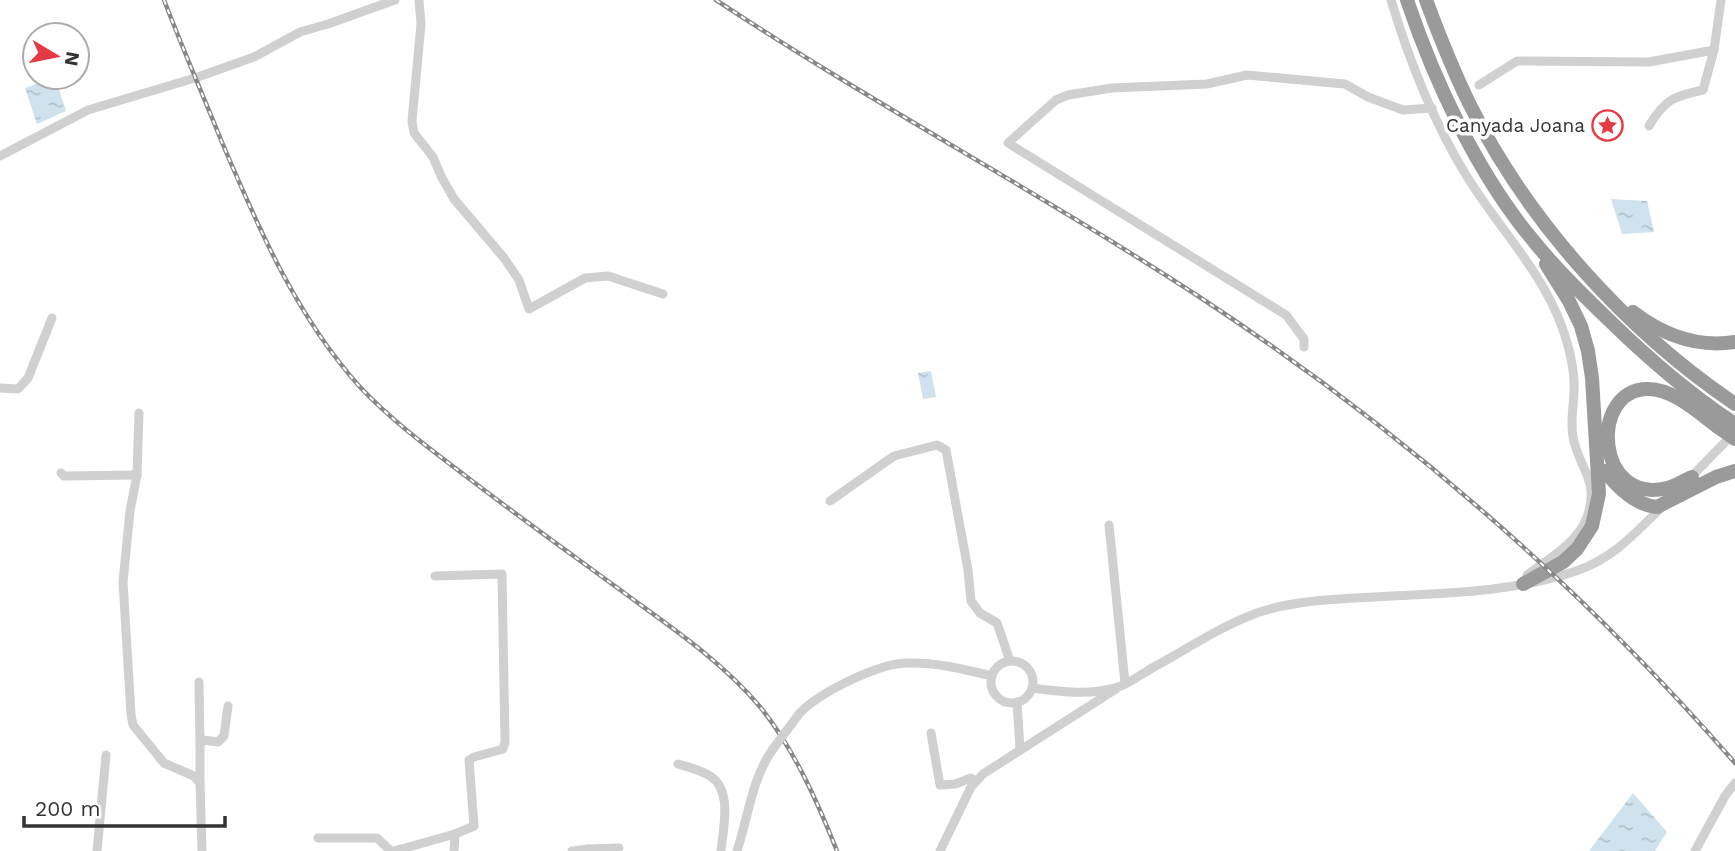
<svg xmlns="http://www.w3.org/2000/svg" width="1735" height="851" viewBox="0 0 1735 851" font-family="'Work Sans',sans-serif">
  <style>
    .water { fill: url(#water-ripples) }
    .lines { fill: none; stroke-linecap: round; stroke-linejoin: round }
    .minor { stroke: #d0d0d0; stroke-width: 9 }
    .highway { stroke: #9a9a9a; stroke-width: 14 }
    .rail-casing { stroke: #888; stroke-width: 4.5 }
    .rail { stroke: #fff; stroke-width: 2; stroke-dasharray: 5; stroke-linecap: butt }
    .minor-bridge { stroke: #d0d0d0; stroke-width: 9 }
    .highway-bridge { stroke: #9a9a9a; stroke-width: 14 }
    .labels { text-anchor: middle; stroke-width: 7; stroke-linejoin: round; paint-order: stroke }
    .poi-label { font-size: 19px; fill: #333; stroke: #fff; text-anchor: end }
  </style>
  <defs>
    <pattern id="water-ripples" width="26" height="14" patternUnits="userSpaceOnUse" patternTransform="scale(1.75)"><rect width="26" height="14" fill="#cfe2ee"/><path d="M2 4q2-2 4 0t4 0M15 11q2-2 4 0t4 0" fill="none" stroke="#b2c2cd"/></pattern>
  </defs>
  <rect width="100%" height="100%" fill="#fff"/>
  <g class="water">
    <polygon points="55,77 66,111 37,124 25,88"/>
    <polygon points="1611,199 1647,201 1654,232 1622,234"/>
    <polygon points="931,371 936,397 923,399 918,373"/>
    <polygon points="1633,793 1667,832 1655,851 1589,851"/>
  </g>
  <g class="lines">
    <g class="minor">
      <polyline points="419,0 421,24 412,121 414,133 433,157 441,176 454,199 504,258 519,280 529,309 585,278 608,276 663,294"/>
      <path d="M 1391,0 C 1409,60 1433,121 1466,175 C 1497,226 1542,271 1562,327 C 1569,347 1575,368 1574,389 C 1574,406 1570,420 1573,437 C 1579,469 1600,480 1587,517 C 1578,543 1547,560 1527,575"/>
      <polyline points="1479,85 1517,61 1649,62 1714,50 1721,0"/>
      <path d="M 1649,126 C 1664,100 1674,96 1703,90 L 1714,50"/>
      <polyline points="0,156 88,110 195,78 254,57 300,32 328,24 395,0"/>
      <polyline points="1304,347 1304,339 1286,315 1008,143 1056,100 1068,95 1112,88 1207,84 1247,75 1345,84 1368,97 1403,110 1432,108"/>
      <polyline points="0,388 18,389 28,378 52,318"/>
      <polyline points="139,413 137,475 130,511 123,582 131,714 133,725 164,763 194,776 200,783 202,851"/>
      <polyline points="61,473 64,476 137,475"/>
      <polyline points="1690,478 1734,433"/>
      <polyline points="830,501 894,456 937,445 946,450 968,570 971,601 980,613 997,623 1010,661"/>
      <polyline points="1109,525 1125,683"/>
      <polyline points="435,576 502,574 505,742 503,749 474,757 469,760 474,826 455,834 454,851"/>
      <circle cx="1012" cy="682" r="21"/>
      <polyline points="199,682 200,745"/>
      <path d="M 1032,688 C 1061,692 1093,696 1121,686 C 1132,682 1143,673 1154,667 C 1187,649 1221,626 1257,613 C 1288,602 1323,600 1356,598 C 1429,593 1506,595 1576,571 C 1614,558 1635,533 1663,506"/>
      <polyline points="1017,702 1020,749"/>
      <path d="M 799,714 C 818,693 877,664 906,663 C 935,662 963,669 992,676"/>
      <polyline points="931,733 940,785 955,784 971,778 976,781"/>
      <path d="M 678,764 C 688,767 701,770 710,776 C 733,790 723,829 721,851"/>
      <polyline points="200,783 200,745 203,740 218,742 224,736 228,706"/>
      <polyline points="318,838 377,838 391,851"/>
      <polyline points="588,849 619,848"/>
      <polyline points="97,851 106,755"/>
      <polyline points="394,851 455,834"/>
      <polyline points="572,851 588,849 588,851"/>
      <path d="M 737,851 C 748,818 752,778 773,749"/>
      <polyline points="940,851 971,787 983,774 1116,689"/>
      <polyline points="1695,851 1725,796 1735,783"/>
    </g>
    <g class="highway">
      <path d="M 1407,0 C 1434,80 1477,173 1532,239 C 1556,269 1584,296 1612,323 C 1650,360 1691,395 1735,424"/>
      <path d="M 1426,0 C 1439,35 1453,70 1469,103 C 1528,222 1626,330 1735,404"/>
      <path d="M 1633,312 C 1663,335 1696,348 1735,342"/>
      <path d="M 1605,471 C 1618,488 1635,505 1657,507 L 1716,477 L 1735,471"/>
      <path d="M 1692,477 C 1684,480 1676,486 1667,488 C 1596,506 1588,389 1648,389 C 1674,389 1699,413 1718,427"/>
      <polyline points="1523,584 1563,562 1577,549 1592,526 1599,494 1592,378 1588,351 1581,326 1569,301 1546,264"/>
    </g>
    <defs>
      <g id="rail">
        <path d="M 164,0 C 182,47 202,93 221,140 C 258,227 296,316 360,387 C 392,421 430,449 467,477 C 523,520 581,561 638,603 C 681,634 727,667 761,708 C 794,749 818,803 837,851"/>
        <path d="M 716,0 C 875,105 1044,195 1204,300 C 1400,429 1580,585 1735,763"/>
      </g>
    </defs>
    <use href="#rail" class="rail-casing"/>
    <use href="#rail" class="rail"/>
    <polyline class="minor-bridge" points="773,749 799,714"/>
    <polyline class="highway-bridge" points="1718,427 1735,439"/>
  </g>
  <defs>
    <symbol id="sight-ring" viewBox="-11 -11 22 22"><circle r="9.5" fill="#fff" stroke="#e63946" stroke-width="1.5"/><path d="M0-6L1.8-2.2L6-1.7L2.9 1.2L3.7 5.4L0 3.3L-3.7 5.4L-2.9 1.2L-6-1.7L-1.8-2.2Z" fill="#e63946"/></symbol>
  </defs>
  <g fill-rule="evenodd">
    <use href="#sight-ring" x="1590" y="108" width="35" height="35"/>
  </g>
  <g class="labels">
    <g class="poi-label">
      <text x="1585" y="132">Canyada Joana</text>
    </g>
  </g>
  <g transform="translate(56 56) rotate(100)"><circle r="33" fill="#ffffff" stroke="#adadad" stroke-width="2"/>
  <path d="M0-5L12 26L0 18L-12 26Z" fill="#e63946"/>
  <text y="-10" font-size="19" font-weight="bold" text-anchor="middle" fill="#333333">N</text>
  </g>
  <path d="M24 816v10h201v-10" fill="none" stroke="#333333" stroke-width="3.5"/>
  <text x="35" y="816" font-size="21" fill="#333333" stroke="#ffffff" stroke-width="5" paint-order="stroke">200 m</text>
</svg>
